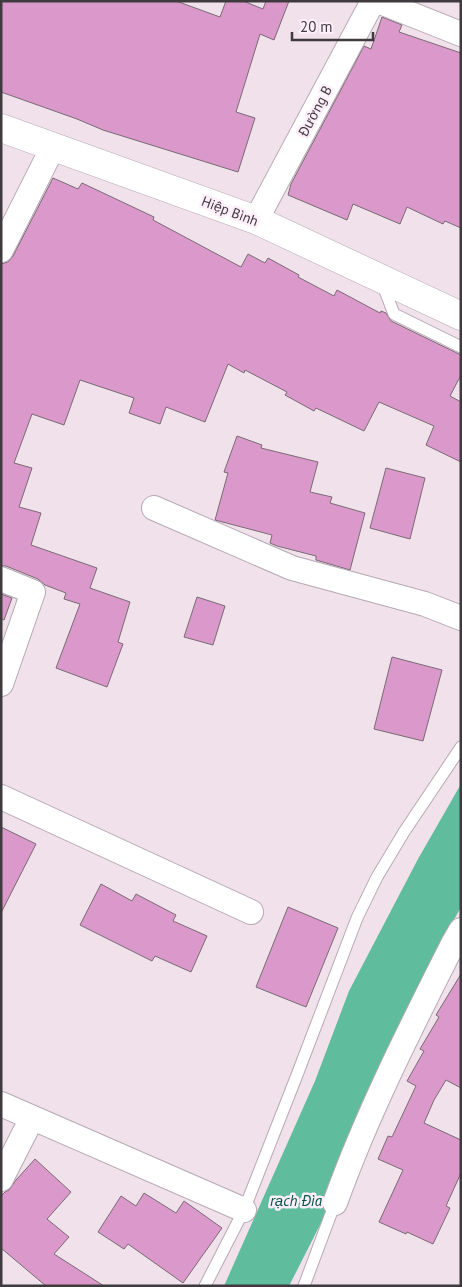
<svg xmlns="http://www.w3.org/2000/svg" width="462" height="1287" viewBox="0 0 462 1287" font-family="'PT Sans',sans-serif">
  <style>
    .water { fill: #5fbc9d }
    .building { fill: #da99ca; stroke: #786b74 }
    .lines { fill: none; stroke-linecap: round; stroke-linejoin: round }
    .lane-casing { stroke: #b6a9b3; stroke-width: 13 }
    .street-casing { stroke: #b6a9b3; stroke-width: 26 }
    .secondary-casing { stroke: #b6a9b3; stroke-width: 29 }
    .lane { stroke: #fff; stroke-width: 11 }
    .street { stroke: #fff; stroke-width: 24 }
    .secondary { stroke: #fff; stroke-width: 28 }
    .labels { text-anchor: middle; stroke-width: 5; stroke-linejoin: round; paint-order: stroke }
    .street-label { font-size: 14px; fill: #3f3a3e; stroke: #fdeef9 }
    .water-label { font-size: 15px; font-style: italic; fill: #00533f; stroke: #fdeef9 }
  </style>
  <rect width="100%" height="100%" fill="#f0e1eb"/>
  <polygon class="water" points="461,784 461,907 424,974 406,1014 375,1097 323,1219 289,1286 224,1286 315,1081 349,991 418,859"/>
  <g class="building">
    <polygon points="1,1 176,1 220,17 226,1 243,1 263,9 266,1 289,1 274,40 260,34 236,112 255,118 238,172 103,130 77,119 1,92"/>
    <polygon points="382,17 402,25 399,32 461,53 461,228 445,221 443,224 407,207 400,224 353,204 347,220 288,195 291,184 364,46 371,49"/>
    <polygon points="53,178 78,189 82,183 154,217 153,220 241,267 248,254 265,263 268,258 299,275 298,277 334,296 337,290 380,313 381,311 386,313 391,321 461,355 461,375 450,396 461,402 461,462 426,445 434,426 379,402 364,431 316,408 314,411 285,395 287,392 245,370 244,373 228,364 205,422 166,407 160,424 129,413 134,398 80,380 64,425 32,414 14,463 32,468 19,507 41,513 31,545 97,568 90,588 130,602 118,642 123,644 107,687 56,668 80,604 64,599 66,593 45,585 38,579 6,566 1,566 1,264 8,262 13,256"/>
    <polygon points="237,436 262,445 261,448 318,462 310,492 332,497 330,503 365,513 350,570 316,560 316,556 277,546 270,543 272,535 215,520 228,473 224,472"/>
    <polygon points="386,468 425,478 410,539 370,528"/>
    <polygon points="1,594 12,598 4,620 1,619"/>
    <polygon points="197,597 225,606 213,645 184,637"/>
    <polygon points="392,657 442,670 423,741 374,729"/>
    <polygon points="1,827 36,844 1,913"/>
    <polygon points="101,884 132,901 136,894 176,915 173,921 207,936 191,972 155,956 152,961 80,925"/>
    <polygon points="288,907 338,928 306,1007 256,987"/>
    <polygon points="461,974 461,1088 446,1080 434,1100 424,1123 461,1140 461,1173 446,1206 450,1208 433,1244 407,1232 406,1234 379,1222 403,1170 378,1159 388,1136 392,1137 416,1086 407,1081 424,1051 420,1049 439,1017 436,1015"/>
    <polygon points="35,1159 71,1192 47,1219 69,1237 54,1254 104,1286 46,1286 1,1248 1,1196 5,1192 9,1190 16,1180"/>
    <polygon points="144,1193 176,1213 184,1201 222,1228 183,1283 128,1244 124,1249 98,1232 121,1196 136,1206"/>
  </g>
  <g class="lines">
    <defs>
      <g id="lane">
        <polyline points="382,283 394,314 461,347"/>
        <polyline points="205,1286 244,1210 297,1075 357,918 377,877 404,832 461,747"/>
        <polyline points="304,1286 335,1203"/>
      </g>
      <g id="street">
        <polyline points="378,1 461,34"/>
        <polyline points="256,220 373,1"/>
        <polyline points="1,250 53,147"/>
        <polyline points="154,508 292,568 425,604 461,618"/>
        <polyline points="1,579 33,592 1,684"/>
        <polyline points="1,797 251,912"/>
        <polyline points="1,1104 244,1210"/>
        <polyline points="1,1179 32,1118"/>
        <path d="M 335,1203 C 367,1114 410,1029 453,944 L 461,930"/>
      </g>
      <polyline id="secondary" points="1,128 256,220 461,316"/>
    </defs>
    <use href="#lane" class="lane-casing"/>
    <use href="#street" class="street-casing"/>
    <use href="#secondary" class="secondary-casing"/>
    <use href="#lane" class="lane"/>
    <use href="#street" class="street"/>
    <use href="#secondary" class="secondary"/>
  </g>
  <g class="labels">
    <g class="street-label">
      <text transform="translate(315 111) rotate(-62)" y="5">Đường B</text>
      <text transform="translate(230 211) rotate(21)" y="5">Hiệp Bình</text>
    </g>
    <g class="water-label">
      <text x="296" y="1206">rạch Đìa</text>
    </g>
  </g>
  <rect width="462" height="1287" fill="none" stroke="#3f3a3e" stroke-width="5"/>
  <path d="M292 32v8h81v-8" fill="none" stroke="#3f3a3e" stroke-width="2.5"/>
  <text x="300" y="32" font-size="15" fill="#3f3a3e" stroke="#fdeef9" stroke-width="4" paint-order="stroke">20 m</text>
</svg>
